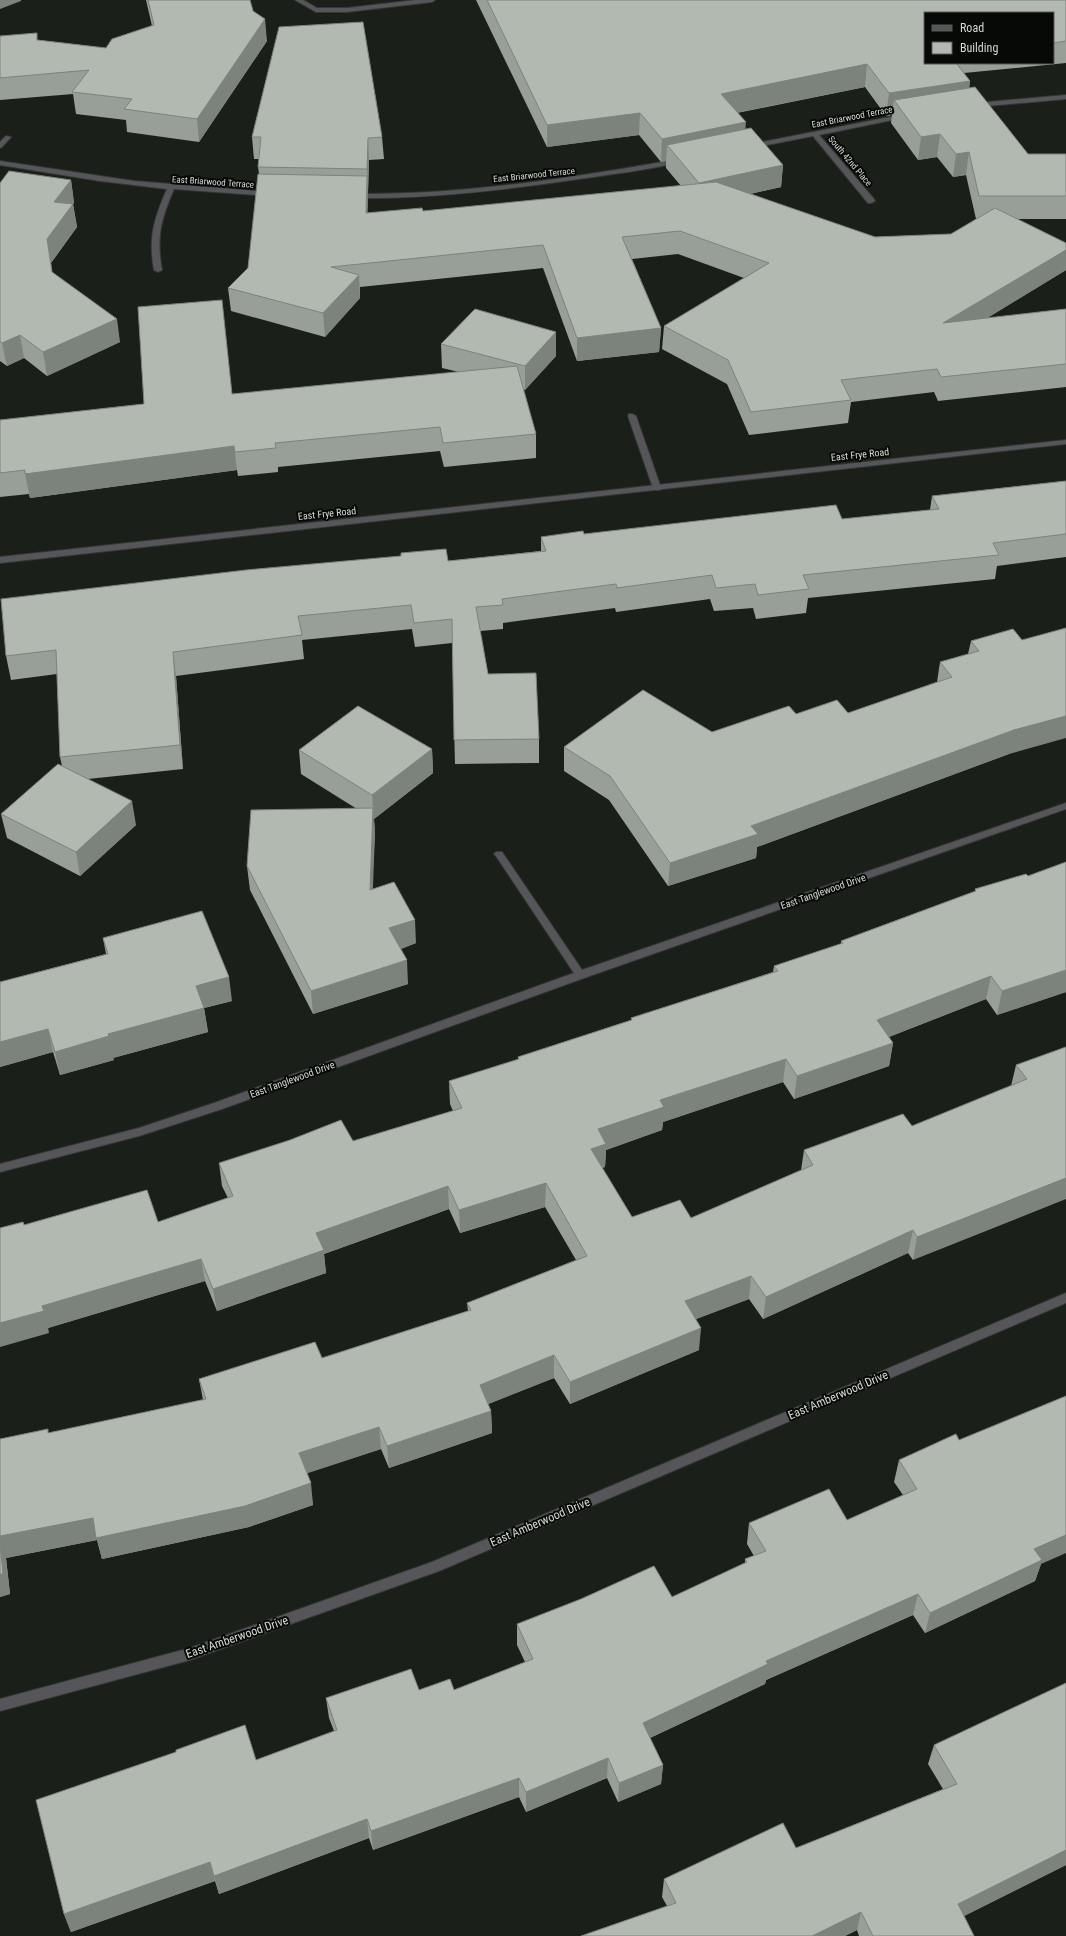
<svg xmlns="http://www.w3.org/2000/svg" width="1066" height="1936" viewBox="0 0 1066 1936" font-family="'Roboto Condensed',sans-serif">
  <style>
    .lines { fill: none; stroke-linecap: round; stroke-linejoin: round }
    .minor-casing { stroke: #343934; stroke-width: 2 }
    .tertiary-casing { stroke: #343934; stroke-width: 2 }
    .minor { fill: #56565a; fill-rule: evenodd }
    .tertiary { fill: #56565a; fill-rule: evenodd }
    .wall { fill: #989f98; fill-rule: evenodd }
    .shaded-wall { fill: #7c827c }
    .building { fill: #b1b9b1; stroke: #7c827c }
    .labels { text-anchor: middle; stroke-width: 4; stroke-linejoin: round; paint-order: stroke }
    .far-street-label { font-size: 9px; fill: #d7dad6; stroke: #070906 }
    .street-label { font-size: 10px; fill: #d7dad6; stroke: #070906 }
    .near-street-label { font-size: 12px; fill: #d7dad6; stroke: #070906 }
  </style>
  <rect width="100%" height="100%" fill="#1a1f1a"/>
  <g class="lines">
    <defs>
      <g id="minor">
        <polygon points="295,0 303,0 317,8 347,8 416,0 435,0 432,2 347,12 316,12"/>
        <polygon points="1066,95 1066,99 976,107 973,105 976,103"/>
        <polygon points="905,114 907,115 907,117 819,135 874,199 875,201 871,203 868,203 813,136 752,148 749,146 752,144"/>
        <polygon points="6,136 11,137 2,147 0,148 0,142"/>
        <path d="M 679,159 L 681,160 L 681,162 C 648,170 613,174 579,179 C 505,190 429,199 354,198 L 350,196 L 354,194 C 463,195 572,178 679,159 Z"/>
        <path d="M 0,161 L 134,181 L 268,192 L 272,194 L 268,196 L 174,189 C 161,219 156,237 162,270 L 158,272 L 154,270 C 148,237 154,219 167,189 L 100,181 L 0,165 Z"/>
        <polygon points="629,414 632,414 636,416 661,488 660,490 654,490 653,488 628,416"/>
        <polygon points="1066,803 1066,809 584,978 222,1109 139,1136 0,1172 0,1164 139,1128 214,1103 574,973 496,856 494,854 496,852 502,852 582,970"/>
        <polygon points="1066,1293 1066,1303 439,1571 190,1660 0,1711 0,1699 190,1648 432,1562"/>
      </g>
      <polygon id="tertiary" points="1066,440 1066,444 0,563 0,557"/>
    </defs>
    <use href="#minor" class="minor-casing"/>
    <use href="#tertiary" class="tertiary-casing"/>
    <use href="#minor" class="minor"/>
    <use href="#tertiary" class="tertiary"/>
  </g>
  <g class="wall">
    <polygon points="146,0 250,0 253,11 267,41 199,142 127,132 126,120 76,114 73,94 0,100 0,36 38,40 106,48 152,26"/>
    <path d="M 476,0 L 1066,0 L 1066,63 L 964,73 L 970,81 L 969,88 L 1028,154 L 1066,154 L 1066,219 L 1018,219 L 1066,270 L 987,318 L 1066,309 L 1066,387 L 938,401 L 934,392 L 851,402 L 848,423 L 749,435 L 727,384 L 662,349 L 664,326 L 744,278 L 678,254 L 632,259 L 661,328 L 659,352 L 577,361 L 543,268 L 360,287 L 360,298 L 325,337 L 231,311 L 228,288 L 248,268 L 259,174 L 258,167 L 259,159 L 254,159 L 252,137 L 382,137 L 384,159 L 369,160 L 368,192 L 367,213 L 423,211 L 681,186 L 666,168 L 666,161 L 661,162 L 639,135 L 547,147 ZM 925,13 L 1053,13 L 1053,63 L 925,63 ZM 865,87 L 886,116 L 892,115 L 891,123 L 918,160 L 937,157 L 953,177 L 966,175 L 976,219 L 951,234 L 875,237 L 750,194 L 781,187 L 783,165 L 745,129 L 737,113 Z"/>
    <polygon points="71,180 74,203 73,204 77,227 51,263 52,272 120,342 47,376 24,358 7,366 0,361 0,183"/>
    <polygon points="556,332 556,356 525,390 523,389 536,434 536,458 444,467 440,451 278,467 278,472 238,476 237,470 30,498 29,494 0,497 0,420 232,394 459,372 442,368 441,344"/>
    <polygon points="1066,481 1066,557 997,566 995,579 808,598 806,613 756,619 753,608 714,611 710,599 616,612 615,608 503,623 503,629 480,631 488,674 539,739 539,763 455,764 452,643 415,647 412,629 302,640 304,659 176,676 183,769 88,779 136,825 80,876 7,838 1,814 62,766 60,757 57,674 11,680 6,656 401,556 401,553 448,561 541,551 541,537 842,519 930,510 932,496"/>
    <polygon points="1022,640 1009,754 757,847 756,858 668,886 609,800 564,771 564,747 712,732 796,714 848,713 937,682 940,662 968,654 971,641"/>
    <polygon points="432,749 433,773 374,819 375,832 372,889 416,943 401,949 408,984 313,1014 250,890 247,866 357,809 301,774 299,750"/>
    <polygon points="1066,862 1066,992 997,1015 986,999 889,1037 893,1043 889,1066 794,1099 783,1082 663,1122 662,1130 606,1150 605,1167 602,1168 632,1217 691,1218 801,1170 804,1150 912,1126 1011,1086 1016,1065 1066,1047 913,1260 908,1253 763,1319 749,1299 696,1319 699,1350 570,1404 554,1378 488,1404 491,1411 492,1433 389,1468 381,1449 307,1473 313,1505 249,1527 102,1559 97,1540 6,1558 10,1594 0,1597 0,1439 49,1433 203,1400 199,1379 322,1358 468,1311 467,1303 576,1260 545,1207 460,1233 449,1209 324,1254 326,1273 217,1311 205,1281 48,1328 49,1333 24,1225 158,1222 228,1198 222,1186 219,1163 353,1141 453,1111 450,1104 449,1081 518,1060 518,1057 631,1020 631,1018 773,972 774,966 841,944 841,941 975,891 975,889 1028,876"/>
    <polygon points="103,938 232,1001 204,1008 208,1032 113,1058 114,1060 60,1075 53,1052 0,1067 0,982 106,954"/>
    <polygon points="899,1460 1041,1564 1035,1581 925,1633 913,1615 766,1680 765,1684 650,1738 663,1765 661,1784 618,1802 607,1778 526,1812 519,1797 373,1850 369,1838 219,1894 215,1881 71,1932 64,1914 256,1760 334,1731 329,1718 326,1698 419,1690 454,1690 525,1662 517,1645 517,1624 672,1597 745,1563 745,1559 754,1556 747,1544 749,1523 847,1520 903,1495 894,1482"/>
    <polygon points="934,1745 1066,1865 964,1916 974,1936 859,1936 857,1930 845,1936 581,1936 667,1906 662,1897 664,1879 796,1848 943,1789 928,1764"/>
  </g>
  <g class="shaded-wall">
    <polygon points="0,0 21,0 21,1 0,9"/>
    <polygon points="265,19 267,41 199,142 197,119"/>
    <polygon points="867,64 865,87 720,116 721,94"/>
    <polygon points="970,81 967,103 894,100 892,115 886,116 889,93"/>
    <polygon points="640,113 639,135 547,147 547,125"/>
    <polygon points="746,122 744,145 667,145 666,161 661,162 662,139"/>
    <polygon points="940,134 937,157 918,160 921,137"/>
    <polygon points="368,138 369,160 368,192 367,169"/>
    <polygon points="969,152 966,175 953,177 956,154"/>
    <polygon points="783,165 781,187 697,206 699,183"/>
    <polygon points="367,176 368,198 367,236 366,213"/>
    <polygon points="71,180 74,203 61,221 73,204 77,227 51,263 56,295 47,239 54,202"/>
    <polygon points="1066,250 1066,270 940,347 943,323"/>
    <polygon points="359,275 360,298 325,337 323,313"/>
    <polygon points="117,319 120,342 47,376 43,352"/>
    <polygon points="661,328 659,352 577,361 577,338"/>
    <polygon points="556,332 556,356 525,390 525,366"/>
    <polygon points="20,335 24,358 7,366 2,343"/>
    <polygon points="234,446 237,470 30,498 25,474"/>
    <polygon points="173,652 176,676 183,769 180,745"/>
    <polygon points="1066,716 1066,738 1009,754 757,847 756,858 668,886 670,863 751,826 1014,730"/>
    <polygon points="432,749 433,773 374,819 372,795"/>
    <polygon points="132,801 136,825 80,876 76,852"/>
    <polygon points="373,808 375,832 372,913 370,890"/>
    <polygon points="415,920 416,943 391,952 389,928"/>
    <polygon points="407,960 408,984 313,1014 311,991"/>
    <polygon points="1066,970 1066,992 997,1015 1002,991"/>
    <polygon points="991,976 986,999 873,1043 877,1020"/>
    <polygon points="229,977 232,1001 204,1008 208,1032 113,1058 114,1060 60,1075 55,1052 108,1034 196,986"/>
    <polygon points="48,1029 53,1052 0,1067 0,1042"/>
    <polygon points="893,1043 889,1066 794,1099 797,1076"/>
    <polygon points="786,1059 783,1082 663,1122 662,1130 606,1150 605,1167 590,1172 591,1149 598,1129 660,1100"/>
    <polygon points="1066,1178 1066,1199 913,1260 917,1237"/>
    <polygon points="546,1183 545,1207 460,1233 459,1210"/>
    <polygon points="448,1186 449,1209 324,1254 326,1273 217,1311 213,1289 316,1233"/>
    <polygon points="913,1230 908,1253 763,1319 766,1297"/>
    <polygon points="201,1259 205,1281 48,1328 49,1333 0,1347 0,1323 42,1306"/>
    <polygon points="751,1276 749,1299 683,1324 685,1301"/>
    <polygon points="701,1328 699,1350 570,1404 570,1382"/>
    <polygon points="554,1355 554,1378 481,1407 480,1385"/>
    <polygon points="491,1411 492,1433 389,1468 387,1446"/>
    <polygon points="379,1427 381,1449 302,1475 299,1453"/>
    <polygon points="311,1483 313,1505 249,1527 102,1559 97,1540 6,1558 10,1594 0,1597 0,1536 93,1518"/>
    <polygon points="1066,1535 1066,1553 1041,1564 1035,1581 925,1633 930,1613 1034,1549"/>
    <polygon points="918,1594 913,1615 766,1680 765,1684 641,1742 643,1723 766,1661"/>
    <polygon points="608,1758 607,1778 526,1812 526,1792"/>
    <polygon points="663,1765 661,1784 618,1802 619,1783"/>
    <polygon points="519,1778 519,1797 373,1850 371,1831"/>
    <polygon points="367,1819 369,1838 219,1894 214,1876"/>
    <polygon points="1066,1850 1066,1865 952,1922 958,1904"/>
    <polygon points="210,1862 215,1881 71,1932 64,1914"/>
    <polygon points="861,1912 857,1930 845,1936 812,1936"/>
  </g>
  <g class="building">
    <polygon points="148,0 250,0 253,11 265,19 197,119 124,109 132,99 72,92 89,70 0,78 0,36 37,33 37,40 106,48 112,39 154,25"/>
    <polygon points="487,0 1066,0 1066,41 1053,43 1053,13 925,13 925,63 956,63 970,81 889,93 867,64 721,94 746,122 662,139 640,113 547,125"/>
    <polygon points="363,22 382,137 368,138 367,169 258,167 261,137 252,137 279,27"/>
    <polygon points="975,87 1028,154 1066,154 1066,196 979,196 969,152 956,154 940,134 921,137 894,100"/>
    <polygon points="751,128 783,165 699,183 667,145"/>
    <polygon points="9,171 71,180 54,202 73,204 47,239 52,272 117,319 43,352 20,335 2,343 0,341 0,183"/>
    <polygon points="258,174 367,176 366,213 422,208 423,211 716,182 875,237 951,234 995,208 1066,243 1066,250 943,323 1066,309 1066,364 941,377 937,369 841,380 851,400 751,412 728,360 664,326 769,263 680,231 622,237 661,328 577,338 543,245 331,267 359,275 323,313 228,288 248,268"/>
    <polygon points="222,300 232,394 517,366 536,434 443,443 440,427 275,443 276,448 235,452 234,446 25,474 25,470 0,473 0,420 144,404 138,307"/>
    <polygon points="475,309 556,332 525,366 441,344"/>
    <polygon points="1066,481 1066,534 993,543 999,555 803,575 809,589 758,595 755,584 716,588 712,575 617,588 616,584 502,599 503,605 476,607 488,674 536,673 539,739 454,740 452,619 414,623 411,605 298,616 302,635 173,652 180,745 60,757 56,650 6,656 1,599 246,570 401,556 401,553 446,549 448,561 546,551 541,537 583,531 584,534 836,505 842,519 939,509 932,496"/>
    <polygon points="1066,628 1066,716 1014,730 751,826 758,834 670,863 610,776 564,747 643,690 712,732 789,706 796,714 837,700 848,713 952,677 940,662 979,651 971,641 1013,629 1022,640"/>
    <polygon points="358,706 432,749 372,795 299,750"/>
    <polygon points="58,764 132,801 76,852 1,814"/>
    <polygon points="373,808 370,890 394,882 415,920 389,928 407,960 311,991 247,866 251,810"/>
    <polygon points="1066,862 1066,970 1002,991 991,976 877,1020 893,1043 797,1076 786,1059 660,1100 664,1107 598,1129 606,1144 591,1149 632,1217 680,1200 691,1218 813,1165 804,1150 903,1114 912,1126 1027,1079 1016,1065 1066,1047 1066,1178 917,1237 913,1230 766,1297 751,1276 685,1301 701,1328 570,1382 554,1355 480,1385 491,1411 387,1446 379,1427 299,1453 311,1483 245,1506 96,1538 93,1518 0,1536 0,1439 48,1429 48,1433 206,1399 199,1379 315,1342 322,1358 471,1310 467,1303 587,1256 546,1183 459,1210 448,1186 316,1233 324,1250 213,1289 201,1259 42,1306 44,1311 0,1323 0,1228 23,1222 24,1225 147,1190 158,1222 233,1196 219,1163 290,1140 341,1120 353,1141 462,1108 449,1081 519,1059 518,1057 632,1020 631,1018 778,971 774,966 843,943 841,941 976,891 975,889 1026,874 1028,876"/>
    <polygon points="202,911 229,977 196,986 204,1008 108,1034 109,1036 55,1052 48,1029 0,1042 0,982 108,954 103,938"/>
    <polygon points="1066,1396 1066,1535 1034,1549 1042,1560 930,1613 918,1594 766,1661 768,1664 643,1723 663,1765 619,1783 608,1758 526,1792 519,1778 371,1831 367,1819 214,1876 210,1862 64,1914 36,1800 176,1752 176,1750 245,1725 256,1760 337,1730 326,1698 411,1669 419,1690 450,1679 454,1690 533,1659 517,1624 581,1599 654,1566 672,1597 747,1562 745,1559 766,1551 749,1523 829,1489 847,1520 917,1489 899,1460 956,1434 959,1440"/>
    <polygon points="0,1543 3,1574 0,1574"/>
    <polygon points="1066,1683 1066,1850 958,1904 974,1936 873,1936 861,1912 812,1936 581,1936 676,1903 664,1879 783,1823 796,1848 957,1784 934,1745"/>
  </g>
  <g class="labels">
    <g class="far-street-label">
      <text transform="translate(852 117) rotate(-11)" y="3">East Briarwood Terrace</text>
      <text transform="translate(850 161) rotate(50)" y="3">South 42nd Place</text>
      <text transform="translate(534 175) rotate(-6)" y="3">East Briarwood Terrace</text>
      <text transform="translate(213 182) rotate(4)" y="3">East Briarwood Terrace</text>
    </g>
    <g class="street-label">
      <text transform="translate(860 454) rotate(-6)" y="4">East Frye Road</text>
      <text transform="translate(327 513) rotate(-6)" y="4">East Frye Road</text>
      <text transform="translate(823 891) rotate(-19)" y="4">East Tanglewood Drive</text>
      <text transform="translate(292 1079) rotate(-20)" y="4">East Tanglewood Drive</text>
    </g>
    <g class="near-street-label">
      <text transform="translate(838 1395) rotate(-23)" y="4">East Amberwood Drive</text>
      <text transform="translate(540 1522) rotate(-23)" y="4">East Amberwood Drive</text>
      <text transform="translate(237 1637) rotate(-19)" y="4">East Amberwood Drive</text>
    </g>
  </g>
  <rect x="924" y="12" width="130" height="52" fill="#070906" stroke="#5a5d59"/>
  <rect x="932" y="25" width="20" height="6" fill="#56565a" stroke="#5a5d59"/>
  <text x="960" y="32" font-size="12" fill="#d7dad6">Road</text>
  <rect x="932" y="42" width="20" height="12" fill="#b1b9b1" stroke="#5a5d59"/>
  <text x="960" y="52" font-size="12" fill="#d7dad6">Building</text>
</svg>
